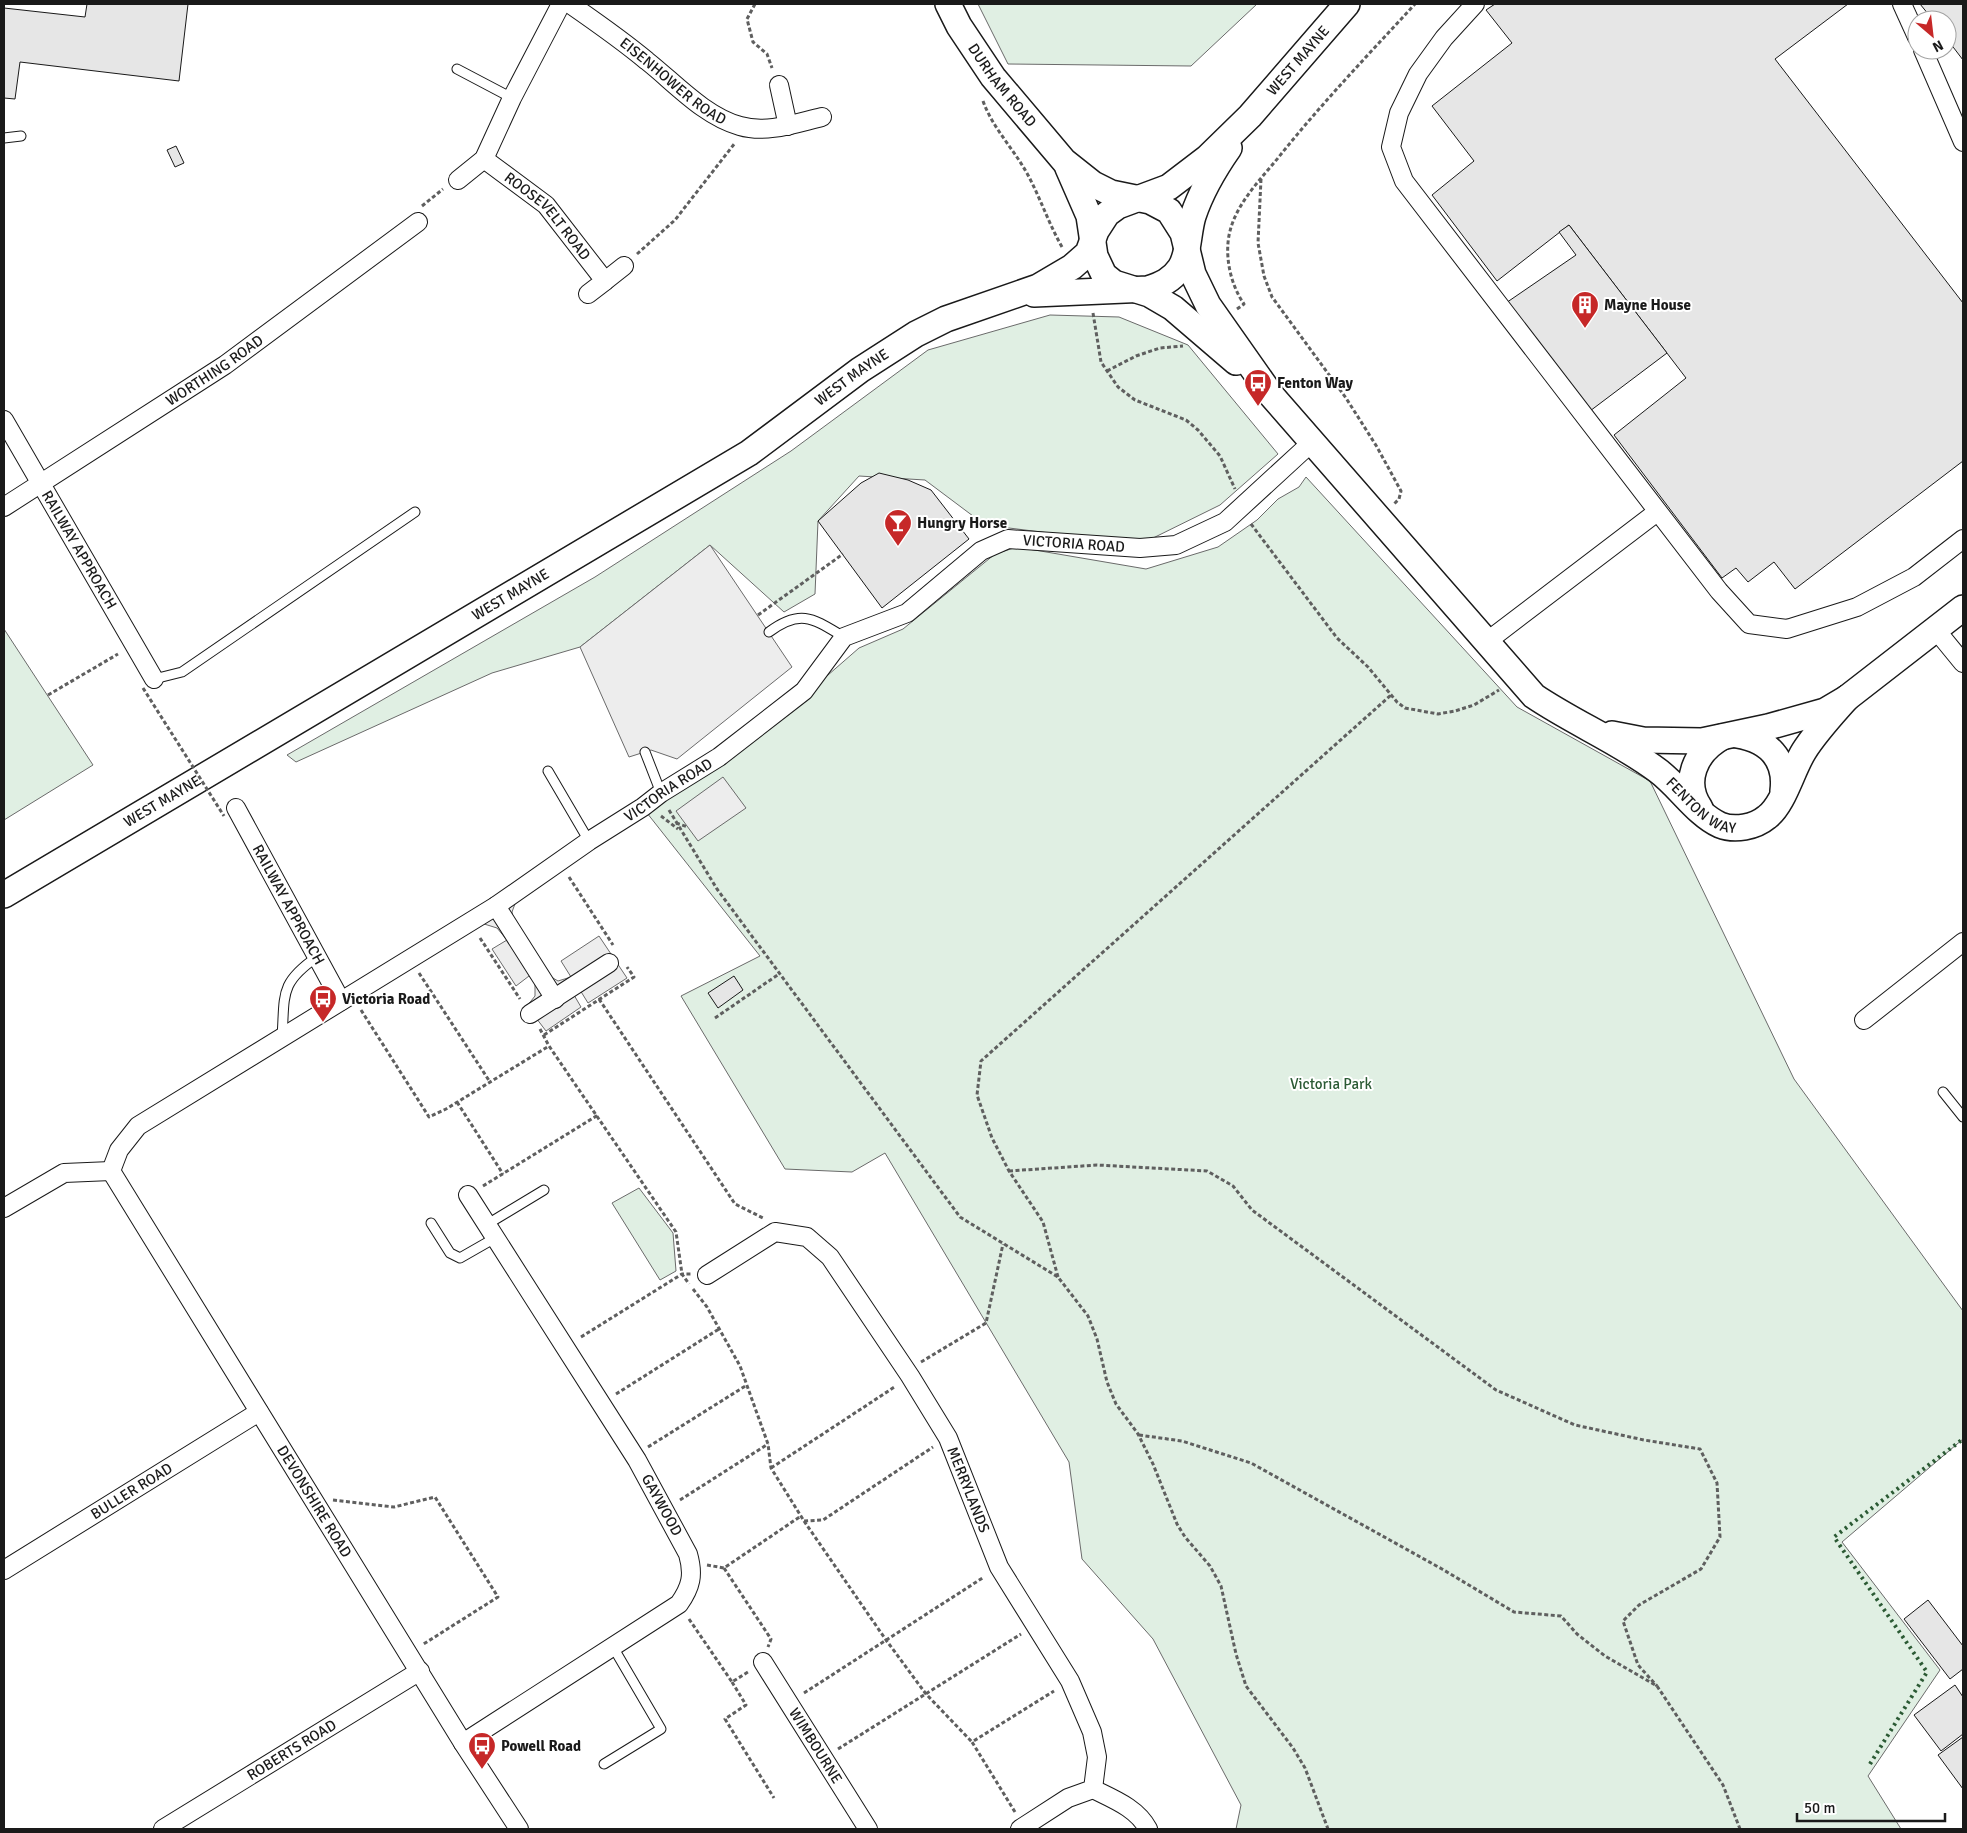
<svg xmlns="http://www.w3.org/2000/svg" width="1967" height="1833" viewBox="0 0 1967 1833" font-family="Signika,sans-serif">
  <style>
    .green { fill: #e0efe3; stroke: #6a6a6a }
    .parking { fill: #ededed; stroke: #6a6a6a }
    .building { fill: #e6e6e6; stroke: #1a1a1a }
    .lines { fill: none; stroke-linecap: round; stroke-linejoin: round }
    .lane-casing { stroke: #1a1a1a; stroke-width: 11 }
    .street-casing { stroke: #1a1a1a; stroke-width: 20 }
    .secondary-casing { stroke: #1a1a1a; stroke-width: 28 }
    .path { stroke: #5f5f5f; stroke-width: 3; stroke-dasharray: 4 2.5; stroke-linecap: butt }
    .lane { stroke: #fff; stroke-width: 9 }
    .street { stroke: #fff; stroke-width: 18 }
    .secondary { stroke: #fff; stroke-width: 25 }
    .path-bridge { stroke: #5f5f5f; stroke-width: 3; stroke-dasharray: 4 2.5; stroke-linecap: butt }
    .hedge { stroke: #2b5a34; stroke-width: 4; stroke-dasharray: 2.5 4; stroke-linecap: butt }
    .labels { text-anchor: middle; stroke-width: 4; stroke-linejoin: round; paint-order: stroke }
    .street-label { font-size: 15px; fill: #1a1a1a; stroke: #fff }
    .poi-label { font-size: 15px; font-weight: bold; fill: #1a1a1a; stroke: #fff; text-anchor: start }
    .park-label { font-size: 15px; fill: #2b5a34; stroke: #fff }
  </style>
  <rect width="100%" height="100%" fill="#fff"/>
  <g class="green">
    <polygon points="978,4 1257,4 1191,66 1008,64"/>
    <polygon points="1050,315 1119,317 1188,345 1278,454 1220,505 1145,542 1081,537 985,525 925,480 859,476 818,521 815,594 784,612 710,545 580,647 492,673 296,762 287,755 595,577 791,451 928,350"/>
    <polygon points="1306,477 1517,707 1650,781 1794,1079 1963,1311 1963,1439 1842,1542 1940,1670 1868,1776 1901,1829 1236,1829 1241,1805 1153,1639 1082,1559 1069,1462 885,1153 852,1172 785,1169 681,996 760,956 647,813 820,682 859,648 903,629 995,554 1017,547 1146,569 1218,547 1257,520 1278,499 1299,487"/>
    <polygon points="4,629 93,765 4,820"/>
    <polygon points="639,1188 673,1233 676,1271 660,1280 612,1203"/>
  </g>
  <g class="parking">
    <polygon points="710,545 792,667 677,759 651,750 629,757 580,647"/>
    <polygon points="723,777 746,808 698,841 676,811"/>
    <polygon points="516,901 512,912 514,921 548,975 558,981 571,977 561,961 599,936 627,978 588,1003 580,990 574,995 581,1007 546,1031 527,1006 535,996 535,983 529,976 516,986 492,949 507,940 497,928 481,923"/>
  </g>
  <g class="building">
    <polygon points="87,4 188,4 179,81 20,62 15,99 4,98 4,8 85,17"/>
    <polygon points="1495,4 1848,4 1775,59 1963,303 1963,461 1795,589 1774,562 1748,582 1736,568 1722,578 1614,435 1686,378 1569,225 1497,281 1432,195 1474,161 1432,106 1512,43 1486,10"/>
    <polygon points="1920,4 1963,4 1963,60 1947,39 1947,20 1933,20"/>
    <polygon points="176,146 184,163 175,167 167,150"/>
    <polygon points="1569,225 1667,353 1586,414 1503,305 1576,255 1559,232"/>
    <polygon points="879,473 908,480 931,490 969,539 882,608 818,521 861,483"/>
    <polygon points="734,976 743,990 718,1008 708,993"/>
    <polygon points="1928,1600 1963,1646 1963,1669 1950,1679 1904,1619"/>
    <polygon points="1955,1685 1963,1697 1963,1734 1941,1751 1914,1715"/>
    <polygon points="1963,1737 1963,1789 1938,1755"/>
  </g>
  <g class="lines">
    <defs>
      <g id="lane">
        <polyline points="457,69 512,98"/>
        <polyline points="4,138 21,136"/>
        <path d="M 769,632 C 801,608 814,619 844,637"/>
        <polyline points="154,679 182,672 415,512"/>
        <polyline points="645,752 661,793"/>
        <polyline points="548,771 589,841"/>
        <path d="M 282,1037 C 285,995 279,983 317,957"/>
        <polyline points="1943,1092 1963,1117"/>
        <polyline points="431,1223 450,1253 460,1258 495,1238"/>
        <polyline points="486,1225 544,1190"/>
        <polyline points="604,1764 661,1729 613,1647"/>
      </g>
      <g id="street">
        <path id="s1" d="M 570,4 C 596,22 622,40 647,61 C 675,83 704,116 740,126 C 767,134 796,123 822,117"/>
        <polyline points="1475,4 1444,38 1418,74 1399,113 1391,147 1404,181 1719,591 1749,624 1787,629 1857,607 1914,577 1963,539"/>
        <polyline points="1902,4 1917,37"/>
        <polyline points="1923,50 1963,142"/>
        <polyline points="779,85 788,126"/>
        <path id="s2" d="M 484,159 L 546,205 L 605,281 L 588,294"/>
        <polyline points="458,180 484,159 512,98 561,4"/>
        <polyline points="605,281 624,266"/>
        <path id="s3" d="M 4,420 L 154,679"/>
        <path id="s4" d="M 4,507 L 225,365 L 418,222"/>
        <polyline points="1936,630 1963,663"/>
        <polyline points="1485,643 1657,512"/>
        <path id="s5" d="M 236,808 L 341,1001"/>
        <polyline points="496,906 555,999"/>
        <polyline points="530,1014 609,963"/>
        <polyline points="1864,1020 1963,942"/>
        <path id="s6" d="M 111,1171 L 119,1150 L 138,1126 L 496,906 L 589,841 L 643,807 L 661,793 L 719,757 L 804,691 L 844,637 L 907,613 L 981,551 L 1008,539 L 1140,548 L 1176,545 L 1225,522 L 1311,443"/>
        <path id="s7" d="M 111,1171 L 463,1743 L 519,1829"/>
        <polyline points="4,1208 64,1173 111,1171"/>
        <path id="s8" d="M 707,1275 L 775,1232 L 807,1237 L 830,1257 L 910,1376 L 948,1438 L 999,1567 L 1070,1681 L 1092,1732 L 1097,1757 L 1093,1789 L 1068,1798 L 1020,1829"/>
        <path id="s9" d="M 4,1570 L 259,1412"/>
        <path id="s10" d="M 763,1662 L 868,1829"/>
        <path d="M 463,1743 L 679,1604 C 691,1587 694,1575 688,1554 L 637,1460 L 468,1195"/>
        <path d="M 1093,1789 C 1113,1799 1137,1808 1148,1829"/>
        <path id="s11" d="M 163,1829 L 420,1671"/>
      </g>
      <g id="secondary">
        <path id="s12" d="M 948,4 L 959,26 L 993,77 L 1064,161 L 1093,184 L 1111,193 L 1150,201 L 1169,211 L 1183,233 L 1193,274 L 1208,305 L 1272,396 L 1534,696 C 1574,723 1618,741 1657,770 C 1679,786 1696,814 1720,825 C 1735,831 1755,827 1767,817 C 1784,804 1792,770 1804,751 C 1816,732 1832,715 1847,698"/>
        <polyline points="1068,168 1089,216 1095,256 1104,275 1114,283 1149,294 1173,308 1236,362"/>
        <path d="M 1034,294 L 1148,289 C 1161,285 1172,280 1180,268 C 1189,255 1188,232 1193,216 C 1201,192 1215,168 1229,148"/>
        <polyline points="1612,734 1643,740 1702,741 1768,727 1825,711 1847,698 1963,608"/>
        <path d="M 1737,735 C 1768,740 1787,759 1783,791"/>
        <path d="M 1700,808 C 1682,782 1695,752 1722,737"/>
        <path id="s13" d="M 4,895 L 749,453 L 860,370 L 916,334 L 946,319 L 1038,287 L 1072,267 L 1088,253 L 1096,231 L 1107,214 L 1118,206 L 1169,187 L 1207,158 L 1250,116 L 1347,4"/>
      </g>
    </defs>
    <use href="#lane" class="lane-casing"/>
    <use href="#street" class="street-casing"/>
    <use href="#secondary" class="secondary-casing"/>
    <g class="path">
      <polyline points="755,4 747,19 753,42 767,54 772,68"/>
      <path d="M 983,101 C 993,129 1015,150 1029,177 C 1041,200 1049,224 1062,247"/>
      <polyline points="1261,179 1258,243 1264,276 1272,297 1346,398 1377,447 1401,491 1399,499 1394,504"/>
      <polyline points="422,206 443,189"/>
      <polyline points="637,254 675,220 735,143"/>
      <path d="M 1237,309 L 1244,304 C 1230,284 1224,254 1230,231 C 1237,203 1260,180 1278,158 C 1321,104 1369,54 1415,4"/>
      <polyline points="1093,313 1101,362 1118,387 1135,400 1186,420 1198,430 1220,456 1235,489"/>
      <polyline points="1107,371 1136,356 1160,348 1183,346"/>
      <polyline points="1251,524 1337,638 1368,667 1397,702 1405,708 1438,714 1455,711 1474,705 1499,690"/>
      <polyline points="758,615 843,554"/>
      <polyline points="48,695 118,654"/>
      <polyline points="669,810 717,889 960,1217 1058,1277 1088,1316 1097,1339 1107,1382 1116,1404 1138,1434 1153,1464 1177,1524 1185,1537 1210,1566 1221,1586 1236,1654 1246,1686 1293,1748 1305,1768 1328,1829"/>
      <polyline points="661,816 678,829"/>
      <polyline points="676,823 688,827"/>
      <polyline points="569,877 613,945"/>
      <polyline points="480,938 520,999"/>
      <polyline points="419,973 490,1082"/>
      <polyline points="599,999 735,1204 763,1218"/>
      <polyline points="361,1010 429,1117 446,1109 549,1046"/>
      <polyline points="715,1018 779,974"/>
      <polyline points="540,1029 549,1046 676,1232 682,1274 689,1284"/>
      <polyline points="544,1035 634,977 627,967"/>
      <polyline points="457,1102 503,1174"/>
      <polyline points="1009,1171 1097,1165 1207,1171 1233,1186 1252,1210 1496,1390 1575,1425 1644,1440 1700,1449 1717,1483 1720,1537 1701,1569 1639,1605 1623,1621 1638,1665 1657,1686"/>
      <polyline points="483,1186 598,1115"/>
      <polyline points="1058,1277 1043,1222 1009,1171 992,1138 977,1095 981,1061 1391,695"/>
      <polyline points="693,1289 707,1307 740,1366 768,1444 771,1468 804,1521 823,1520 933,1447"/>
      <polyline points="581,1337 682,1274 691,1274"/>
      <polyline points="921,1362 986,1323 1003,1244"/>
      <polyline points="616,1394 719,1329"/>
      <polyline points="1139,1435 1182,1441 1251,1463 1442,1569 1514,1612 1561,1616 1577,1634 1605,1656 1657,1686 1723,1785 1740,1829"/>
      <polyline points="648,1447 747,1385"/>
      <polyline points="771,1468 896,1386"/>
      <polyline points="333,1500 394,1507 435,1497 498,1597 422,1645"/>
      <polyline points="680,1500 768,1444"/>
      <polyline points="804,1521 886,1640 926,1694 972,1742"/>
      <polyline points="707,1565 724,1568 801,1516"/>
      <polyline points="724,1568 771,1639 768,1647"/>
      <polyline points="689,1619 732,1682 748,1672"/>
      <polyline points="732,1682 746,1705 725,1719 774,1798"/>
      <polyline points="804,1693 984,1577"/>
      <polyline points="838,1749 1021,1634"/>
      <polyline points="1015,1812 972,1742 1054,1691"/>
    </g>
    <use href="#lane" class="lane"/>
    <use href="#street" class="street"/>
    <use href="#secondary" class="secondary"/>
    <polyline class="path-bridge" points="143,688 224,816"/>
    <polyline class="hedge" points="1870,1764 1927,1672 1834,1537 1963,1439"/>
  </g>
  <defs>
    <symbol id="building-pin" viewBox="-11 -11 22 30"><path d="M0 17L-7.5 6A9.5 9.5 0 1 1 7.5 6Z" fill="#c62828" stroke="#fff"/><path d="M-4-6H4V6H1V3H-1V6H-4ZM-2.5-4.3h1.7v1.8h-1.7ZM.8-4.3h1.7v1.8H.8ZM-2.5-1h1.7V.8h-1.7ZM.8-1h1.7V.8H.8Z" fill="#fff"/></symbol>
    <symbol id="bus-pin" viewBox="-11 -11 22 30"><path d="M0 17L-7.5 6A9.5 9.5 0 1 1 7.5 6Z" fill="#c62828" stroke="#fff"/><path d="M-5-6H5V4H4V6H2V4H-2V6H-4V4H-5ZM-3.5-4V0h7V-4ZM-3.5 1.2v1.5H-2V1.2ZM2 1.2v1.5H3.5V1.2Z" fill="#fff"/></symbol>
    <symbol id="bar-pin" viewBox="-11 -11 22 30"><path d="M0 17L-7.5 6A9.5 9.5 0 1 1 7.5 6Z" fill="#c62828" stroke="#fff"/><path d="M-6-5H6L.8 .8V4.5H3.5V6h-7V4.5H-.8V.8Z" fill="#fff"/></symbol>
  </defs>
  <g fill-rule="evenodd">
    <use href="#building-pin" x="1569" y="289" width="32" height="43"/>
    <use href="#bus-pin" x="1242" y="367" width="32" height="43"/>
    <use href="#bar-pin" x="882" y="507" width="32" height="43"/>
    <use href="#bus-pin" x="307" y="983" width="32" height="43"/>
    <use href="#bus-pin" x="466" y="1730" width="32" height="43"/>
  </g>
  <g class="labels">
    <g class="street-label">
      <text dy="5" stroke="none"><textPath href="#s13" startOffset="1556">WEST MAYNE</textPath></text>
      <text dy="5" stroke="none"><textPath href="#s1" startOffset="129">EISENHOWER ROAD</textPath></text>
      <text dy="5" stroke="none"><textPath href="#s12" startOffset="98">DURHAM ROAD</textPath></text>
      <text dy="5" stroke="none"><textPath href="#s2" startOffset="86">ROOSEVELT ROAD</textPath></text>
      <text dy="5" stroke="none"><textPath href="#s4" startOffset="251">WORTHING ROAD</textPath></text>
      <text dy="5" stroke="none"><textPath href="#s13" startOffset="994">WEST MAYNE</textPath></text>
      <text dy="5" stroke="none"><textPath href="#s6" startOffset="1176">VICTORIA ROAD</textPath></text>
      <text dy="5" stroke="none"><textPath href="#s3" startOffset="150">RAILWAY APPROACH</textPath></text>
      <text dy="5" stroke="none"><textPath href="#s13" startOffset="589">WEST MAYNE</textPath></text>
      <text dy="5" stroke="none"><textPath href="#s6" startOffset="681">VICTORIA ROAD</textPath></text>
      <text dy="5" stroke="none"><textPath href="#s12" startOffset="1128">FENTON WAY</textPath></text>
      <text dy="5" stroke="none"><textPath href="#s13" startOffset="184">WEST MAYNE</textPath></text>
      <text dy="5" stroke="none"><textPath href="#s5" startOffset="110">RAILWAY APPROACH</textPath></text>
      <text dy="5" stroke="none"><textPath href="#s8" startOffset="415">MERRYLANDS</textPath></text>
      <text dy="5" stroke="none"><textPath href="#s9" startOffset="150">BULLER ROAD</textPath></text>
      <text dy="5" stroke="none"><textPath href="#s7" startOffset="388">DEVONSHIRE ROAD</textPath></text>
      <text transform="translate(662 1505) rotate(61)" y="5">GAYWOOD</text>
      <text dy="5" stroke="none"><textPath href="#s10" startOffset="99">WIMBOURNE</textPath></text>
      <text dy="5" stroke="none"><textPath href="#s11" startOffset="151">ROBERTS ROAD</textPath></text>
    </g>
    <g class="poi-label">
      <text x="1604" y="310">Mayne House</text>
      <text x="1277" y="388">Fenton Way</text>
      <text x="917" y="528">Hungry Horse</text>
      <text x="342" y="1004">Victoria Road</text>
      <text x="501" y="1751">Powell Road</text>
    </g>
    <g class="park-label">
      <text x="1331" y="1089">Victoria Park</text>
    </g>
  </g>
  <rect width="1967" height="1833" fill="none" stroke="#1a1a1a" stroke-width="10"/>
  <g transform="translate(1932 35) rotate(152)"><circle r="24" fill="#ffffff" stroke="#a3a3a3"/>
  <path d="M0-4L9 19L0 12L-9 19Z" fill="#c62828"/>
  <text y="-8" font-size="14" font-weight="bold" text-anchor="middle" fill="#1a1a1a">N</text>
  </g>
  <path d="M1797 1813v8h148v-8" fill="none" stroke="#1a1a1a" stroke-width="2.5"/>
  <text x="1804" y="1813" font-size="15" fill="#1a1a1a" stroke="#ffffff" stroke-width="4" paint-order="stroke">50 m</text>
</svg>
